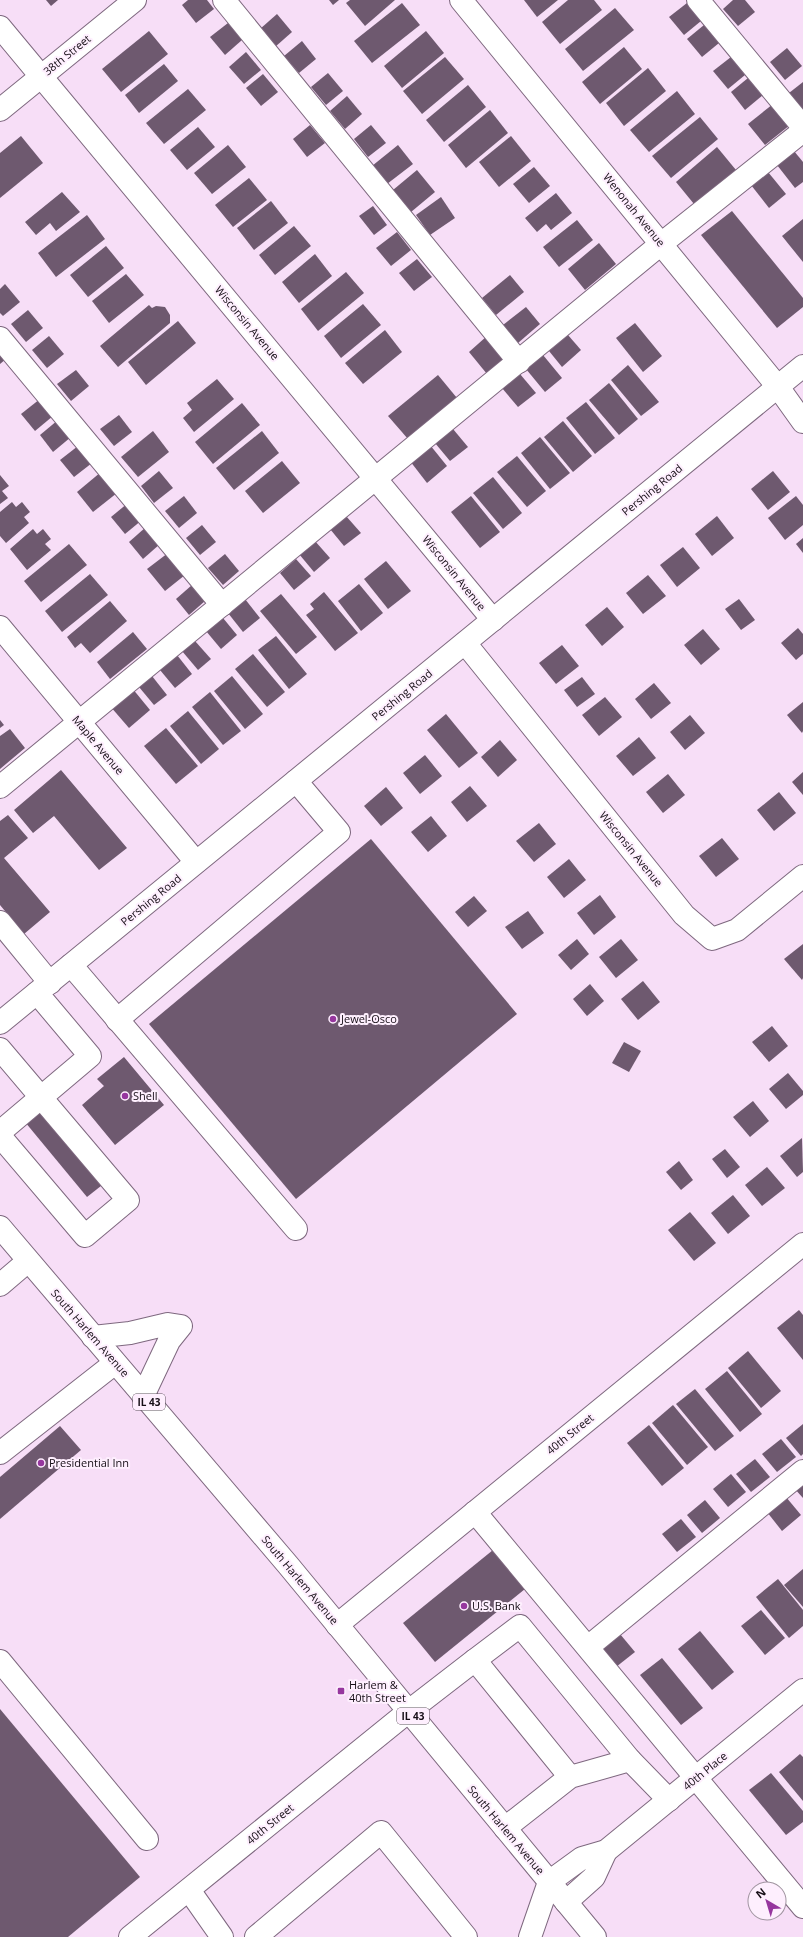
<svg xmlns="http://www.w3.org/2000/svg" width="803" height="1937" viewBox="0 0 803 1937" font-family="'Open Sans',sans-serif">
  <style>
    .building { fill: #6e596f }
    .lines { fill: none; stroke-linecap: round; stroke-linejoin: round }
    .minor-casing { stroke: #7e687f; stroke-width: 24 }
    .major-casing { stroke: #7e687f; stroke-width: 24 }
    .minor { stroke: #fff; stroke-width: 22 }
    .major { stroke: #fff; stroke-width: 22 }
    .poi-dot { fill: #96369e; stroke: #feeffe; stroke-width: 1.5 }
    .labels { text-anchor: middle; stroke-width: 4; stroke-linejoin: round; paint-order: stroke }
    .shield { fill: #feeffe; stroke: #5c525c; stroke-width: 1 }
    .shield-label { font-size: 10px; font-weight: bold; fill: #160e16 }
    .street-label { font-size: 11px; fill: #160e16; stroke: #feeffe }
    .poi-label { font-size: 11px; fill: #160e16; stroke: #feeffe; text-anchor: start }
  </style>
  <rect width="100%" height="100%" fill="#f7def7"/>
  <g class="building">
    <polygon points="46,0 58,0 51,6"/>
    <polygon points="188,0 207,0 214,9 196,23 182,5"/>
    <polygon points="329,0 339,0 333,5"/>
    <polygon points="350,0 395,0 365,26 346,3"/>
    <polygon points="524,0 558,0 537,17"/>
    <polygon points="568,0 594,0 602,10 560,44 542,22"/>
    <polygon points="733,0 745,0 755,12 738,26 723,9"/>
    <polygon points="402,3 420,25 372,63 354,41"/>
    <polygon points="687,3 701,21 684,35 669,17"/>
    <polygon points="615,8 634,30 583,71 565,49"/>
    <polygon points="277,14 292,32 275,47 260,29"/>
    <polygon points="228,23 242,40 225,55 210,37"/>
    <polygon points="704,25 719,43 702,57 687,39"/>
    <polygon points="149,31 168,54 121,92 102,69"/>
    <polygon points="426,31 444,53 402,88 384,66"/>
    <polygon points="302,41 316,59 299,73 284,56"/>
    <polygon points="624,47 642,69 600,104 582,82"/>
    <polygon points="787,48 802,66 785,80 770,62"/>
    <polygon points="246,52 261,70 244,84 229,67"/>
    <polygon points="445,57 464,79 422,114 403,91"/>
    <polygon points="731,57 745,75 728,89 713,71"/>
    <polygon points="164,64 178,81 139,113 125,95"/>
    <polygon points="648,68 666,91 624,126 606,103"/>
    <polygon points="328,73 343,91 326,105 311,87"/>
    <polygon points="263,74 278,92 261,106 246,88"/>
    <polygon points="748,78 763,95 745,110 731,92"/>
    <polygon points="803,82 803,110 789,93"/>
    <polygon points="468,85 486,107 444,142 426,120"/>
    <polygon points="188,89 206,110 164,144 146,123"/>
    <polygon points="677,91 695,114 649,152 630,130"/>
    <polygon points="347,96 362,114 345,129 330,111"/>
    <polygon points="773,104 790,125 765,145 748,124"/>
    <polygon points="490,110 508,133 466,168 448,145"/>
    <polygon points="700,117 718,139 671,178 652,156"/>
    <polygon points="310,125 325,143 307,157 293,139"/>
    <polygon points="371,125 386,143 368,157 354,139"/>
    <polygon points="198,127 215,147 187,170 170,150"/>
    <polygon points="21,136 43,163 0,198 0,153"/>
    <polygon points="511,136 531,161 499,187 479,162"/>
    <polygon points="228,145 246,167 212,194 194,173"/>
    <polygon points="398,145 413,164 387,184 372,166"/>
    <polygon points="717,147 736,170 694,204 676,182"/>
    <polygon points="794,151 803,162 803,182 795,188 777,165"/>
    <polygon points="534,167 550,186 529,203 513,184"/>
    <polygon points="417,170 435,192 411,212 393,190"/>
    <polygon points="768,172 786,194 769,208 751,185"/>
    <polygon points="249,178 267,200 233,227 215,205"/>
    <polygon points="62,192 80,212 56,231 50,223 36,235 25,222"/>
    <polygon points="556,193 572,213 551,230 546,224 537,232 525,218"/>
    <polygon points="441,197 455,218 430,235 416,215"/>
    <polygon points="271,201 288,223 254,250 237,228"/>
    <polygon points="373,206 387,225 374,235 359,216"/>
    <polygon points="732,211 803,298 803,307 777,328 701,235"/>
    <polygon points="87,215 105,239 56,277 38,253"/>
    <polygon points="803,219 803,262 782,236"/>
    <polygon points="577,220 593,240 559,267 543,247"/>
    <polygon points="294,226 311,246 275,275 259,255"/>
    <polygon points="397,232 411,250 391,266 376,248"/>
    <polygon points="599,243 616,264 585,290 568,269"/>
    <polygon points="106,246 124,268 88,297 70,275"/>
    <polygon points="315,254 332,276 299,303 282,282"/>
    <polygon points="417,259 432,277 414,291 399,273"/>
    <polygon points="346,272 364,293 318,331 301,309"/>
    <polygon points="126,274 144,295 109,323 92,301"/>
    <polygon points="510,275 524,292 496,315 482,298"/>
    <polygon points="5,284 20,302 3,316 0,313 0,289"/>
    <polygon points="363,304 381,325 341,358 324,336"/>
    <polygon points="149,305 152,308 156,306 165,307 170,315 170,323 118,367 100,346"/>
    <polygon points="526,307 540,324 518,343 503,325"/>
    <polygon points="28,310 43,328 26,342 11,324"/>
    <polygon points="178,321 196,343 146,385 128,362"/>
    <polygon points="635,323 662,356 643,372 616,338"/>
    <polygon points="385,330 402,352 363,384 345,363"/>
    <polygon points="568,335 581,350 562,367 549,351"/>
    <polygon points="49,336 64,354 47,368 32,350"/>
    <polygon points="487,336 506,358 487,374 469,352"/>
    <polygon points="0,352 6,359 0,364"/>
    <polygon points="543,355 562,378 545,392 526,369"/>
    <polygon points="628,365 659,402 641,416 611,380"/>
    <polygon points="76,370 89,386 71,401 57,384"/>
    <polygon points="520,374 536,393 518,407 502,388"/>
    <polygon points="438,375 457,398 408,439 388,416"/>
    <polygon points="217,379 234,399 194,432 183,418 192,410 187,403"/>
    <polygon points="609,383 638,419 619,435 589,400"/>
    <polygon points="40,399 53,416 35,431 21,414"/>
    <polygon points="586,402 615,438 595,454 566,418"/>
    <polygon points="242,403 260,425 213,464 195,442"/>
    <polygon points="119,415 132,432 114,446 100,429"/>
    <polygon points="58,420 71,437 53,452 40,435"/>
    <polygon points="563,421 592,456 573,472 544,437"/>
    <polygon points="453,429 468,447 450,461 435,443"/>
    <polygon points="153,431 169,452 138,477 121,457"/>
    <polygon points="262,431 279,453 234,490 216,468"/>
    <polygon points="540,437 570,473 550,489 521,453"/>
    <polygon points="430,445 447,466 427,483 410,461"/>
    <polygon points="78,446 92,463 74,477 60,460"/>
    <polygon points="517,456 546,491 527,507 497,472"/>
    <polygon points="282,461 300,483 263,513 245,491"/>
    <polygon points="159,471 173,488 154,503 141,486"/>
    <polygon points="773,471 790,492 768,510 751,489"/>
    <polygon points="101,472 117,493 93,512 77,492"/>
    <polygon points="0,475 9,486 2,491 8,498 0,504"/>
    <polygon points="493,477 522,513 503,529 473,493"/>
    <polygon points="184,496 197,513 179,528 165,511"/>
    <polygon points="471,496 500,532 480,548 451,512"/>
    <polygon points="796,496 803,505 803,525 785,540 768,518"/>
    <polygon points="12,502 16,507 22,502 30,512 24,517 29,523 6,543 0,536 0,512"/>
    <polygon points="128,503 142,520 125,534 111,517"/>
    <polygon points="346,516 361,533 344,546 330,529"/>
    <polygon points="717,516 734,538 712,556 695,534"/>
    <polygon points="202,525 216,542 200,555 186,538"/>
    <polygon points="146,527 160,544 143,559 129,542"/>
    <polygon points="33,529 37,534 43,529 51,539 45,544 51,550 27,570 10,549"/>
    <polygon points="803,538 803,553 796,544"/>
    <polygon points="315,541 330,558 314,572 299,554"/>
    <polygon points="69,544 87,565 41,602 24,581"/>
    <polygon points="683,547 700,568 677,587 660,565"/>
    <polygon points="168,553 185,575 165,591 147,569"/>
    <polygon points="225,554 239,571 223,585 208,568"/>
    <polygon points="296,559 311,576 294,590 280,573"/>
    <polygon points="386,561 411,591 388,609 364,579"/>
    <polygon points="90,574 108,595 62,632 45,611"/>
    <polygon points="648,575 666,596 643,614 626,593"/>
    <polygon points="359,584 383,613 361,631 338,601"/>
    <polygon points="192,585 205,601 189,615 176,599"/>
    <polygon points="324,592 358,633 335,651 306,615 314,609 310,604"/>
    <polygon points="281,594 317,637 296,654 260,611"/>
    <polygon points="245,599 260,618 243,632 228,613"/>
    <polygon points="739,599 755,620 741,630 725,609"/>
    <polygon points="110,601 127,621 90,653 81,643 75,648 67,637"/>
    <polygon points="607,607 624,627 602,646 585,625"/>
    <polygon points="223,618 237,635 221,649 206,631"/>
    <polygon points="798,628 803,634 803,654 796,660 781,643"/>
    <polygon points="703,629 720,649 701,665 684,645"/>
    <polygon points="133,632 147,649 110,679 97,662"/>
    <polygon points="276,636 307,674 289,689 258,650"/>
    <polygon points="195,641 211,659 198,670 182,651"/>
    <polygon points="562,645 579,666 556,684 539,663"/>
    <polygon points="253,654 285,692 267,707 235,669"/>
    <polygon points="177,655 192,674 175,688 160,670"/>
    <polygon points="152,676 167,695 154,705 139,687"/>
    <polygon points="232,676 263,714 245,729 214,691"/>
    <polygon points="582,677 595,694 577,707 564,690"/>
    <polygon points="654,683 671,703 651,719 635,699"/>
    <polygon points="132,688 150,710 129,728 110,706"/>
    <polygon points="210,692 241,731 223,745 192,707"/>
    <polygon points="605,697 622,717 599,736 582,715"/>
    <polygon points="803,702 803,731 802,733 787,715"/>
    <polygon points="188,711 219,749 201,764 170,726"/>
    <polygon points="446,714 478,753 459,768 427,730"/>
    <polygon points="690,715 705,733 685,750 670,732"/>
    <polygon points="0,720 4,725 0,728"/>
    <polygon points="166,728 198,766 176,784 144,746"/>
    <polygon points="10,729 25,748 0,769 0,736"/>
    <polygon points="639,737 656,758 633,776 616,756"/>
    <polygon points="500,740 517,760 498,777 481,757"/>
    <polygon points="425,755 442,776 420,794 403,773"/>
    <polygon points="61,770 127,848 99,870 54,816 33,833 14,810"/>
    <polygon points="803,772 803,795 792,782"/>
    <polygon points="668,774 685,795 663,813 646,792"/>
    <polygon points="470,786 487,806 467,822 451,802"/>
    <polygon points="386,787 403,808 381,826 364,806"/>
    <polygon points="779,792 796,813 774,831 757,810"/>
    <polygon points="8,815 28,838 4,858 50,912 24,934 0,905 0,821"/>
    <polygon points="431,816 447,836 428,852 411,832"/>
    <polygon points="539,823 556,844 534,862 516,841"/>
    <polygon points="722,838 739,859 716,877 699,856"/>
    <polygon points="371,839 517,1014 296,1199 149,1024"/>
    <polygon points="569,859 586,880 564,898 547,877"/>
    <polygon points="600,895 616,917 594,935 577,913"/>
    <polygon points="474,896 487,911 468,927 455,912"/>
    <polygon points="528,911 544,933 522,949 505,927"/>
    <polygon points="577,939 589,954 571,970 558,955"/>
    <polygon points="621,939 638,960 616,978 599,957"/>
    <polygon points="803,944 803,978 802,980 784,959"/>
    <polygon points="643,981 660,1002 638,1020 621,999"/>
    <polygon points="590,984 604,1001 587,1016 573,999"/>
    <polygon points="772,1026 788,1046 769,1062 752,1042"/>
    <polygon points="624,1042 641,1051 629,1072 612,1063"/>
    <polygon points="124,1057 164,1105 115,1145 82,1105 104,1086 97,1079"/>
    <polygon points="788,1073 803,1091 803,1095 786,1109 769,1089"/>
    <polygon points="753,1101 769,1121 750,1137 733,1117"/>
    <polygon points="43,1107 106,1182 87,1197 25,1122"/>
    <polygon points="802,1138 803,1172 797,1177 780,1156"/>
    <polygon points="725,1149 740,1167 727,1178 712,1159"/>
    <polygon points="679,1161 693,1180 681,1190 666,1172"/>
    <polygon points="767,1167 785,1188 762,1206 745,1185"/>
    <polygon points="733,1195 750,1216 728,1234 711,1213"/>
    <polygon points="690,1212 716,1243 694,1261 668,1230"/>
    <polygon points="799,1310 803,1315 803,1360 777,1328"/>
    <polygon points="748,1351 781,1391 761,1408 728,1368"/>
    <polygon points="727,1371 762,1414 740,1432 705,1389"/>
    <polygon points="695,1389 734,1436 715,1451 676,1404"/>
    <polygon points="673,1405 708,1447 687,1465 652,1423"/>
    <polygon points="803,1424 803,1454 801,1456 786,1438"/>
    <polygon points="649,1425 684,1468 662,1486 627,1443"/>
    <polygon points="60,1426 81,1450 0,1519 0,1477"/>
    <polygon points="781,1439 796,1457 777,1472 762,1454"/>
    <polygon points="755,1459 770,1477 751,1492 736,1474"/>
    <polygon points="731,1474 746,1492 728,1507 713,1489"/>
    <polygon points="803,1481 803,1498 794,1488"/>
    <polygon points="786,1497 801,1515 782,1531 767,1512"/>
    <polygon points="705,1500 720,1518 702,1533 687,1515"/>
    <polygon points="681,1519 696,1537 677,1552 662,1534"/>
    <polygon points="493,1550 525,1589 435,1662 403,1623"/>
    <polygon points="803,1569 803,1607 784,1585"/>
    <polygon points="778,1579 803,1610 803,1626 789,1638 756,1597"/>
    <polygon points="761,1610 785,1638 765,1655 741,1626"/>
    <polygon points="700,1631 734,1672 712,1690 678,1649"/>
    <polygon points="620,1634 635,1652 616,1667 601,1649"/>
    <polygon points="662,1658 703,1708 681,1725 640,1675"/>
    <polygon points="0,1709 140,1877 68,1937 0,1937"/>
    <polygon points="800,1754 803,1757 803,1801 779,1772"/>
    <polygon points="771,1773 803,1811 803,1822 786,1835 749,1790"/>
  </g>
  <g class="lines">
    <defs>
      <g id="minor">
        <polyline points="224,0 519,362"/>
        <polyline points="461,0 778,387 803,422"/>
        <polyline points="698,0 803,127"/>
        <polyline points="0,27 493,620"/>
        <polyline points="0,110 135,0"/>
        <polyline points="0,338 222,605"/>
        <polyline points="0,627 196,862"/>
        <polyline points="465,643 684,915 712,939 737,930 803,876"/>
        <polyline points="0,787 661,244 803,131"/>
        <polyline points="0,922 50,983"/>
        <polyline points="71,965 296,1229"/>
        <polyline points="117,1020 339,832 296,781"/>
        <polyline points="0,1049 128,1200 85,1236 0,1136"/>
        <polyline points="0,1132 90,1056 37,993"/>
        <polyline points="0,1285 28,1261"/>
        <polyline points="93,1337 130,1333 168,1324 181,1326 169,1341 143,1396"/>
        <polyline points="0,1453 115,1363"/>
        <polyline points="475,1512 803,1907"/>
        <polyline points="337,1625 803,1244"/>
        <polyline points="588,1647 803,1471"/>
        <polyline points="475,1660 520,1626 630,1760"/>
        <polyline points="0,1661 147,1839"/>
        <polyline points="505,1828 570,1777 630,1760 669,1800"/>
        <polyline points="189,1890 222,1937"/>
        <polyline points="566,1902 594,1877 606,1851"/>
        <polyline points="130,1937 409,1711 475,1660 570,1777"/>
        <polyline points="256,1937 381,1832 466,1937"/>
        <polyline points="530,1937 549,1882 582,1858 606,1851 803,1690"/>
      </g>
      <g id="major">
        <polyline points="0,1023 803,366"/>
        <polyline points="0,1227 288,1565 595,1937"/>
      </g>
    </defs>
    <use href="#minor" class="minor-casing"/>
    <use href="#major" class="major-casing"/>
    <use href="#minor" class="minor"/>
    <use href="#major" class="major"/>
  </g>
  <g class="poi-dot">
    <circle cx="333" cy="1019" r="4"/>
    <circle cx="125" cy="1096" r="4"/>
    <circle cx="41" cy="1463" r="4"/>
    <circle cx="464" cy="1606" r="4"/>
    <rect x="337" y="1687" width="8" height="8" rx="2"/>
  </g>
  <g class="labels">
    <g class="shield">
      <rect x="133" y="1394" width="32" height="16" rx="3"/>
      <rect x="397" y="1708" width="32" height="16" rx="3"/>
    </g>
    <g class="shield-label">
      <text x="149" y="1406">IL 43</text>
      <text x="413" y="1720">IL 43</text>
    </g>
    <g class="street-label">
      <text transform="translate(67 55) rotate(-39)" y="4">38th Street</text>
      <text transform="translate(634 210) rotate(51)" y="4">Wenonah Avenue</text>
      <text transform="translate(247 323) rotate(50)" y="4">Wisconsin Avenue</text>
      <text transform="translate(652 490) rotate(-39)" y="4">Pershing Road</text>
      <text transform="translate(454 573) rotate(51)" y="4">Wisconsin Avenue</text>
      <text transform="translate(402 695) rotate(-39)" y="4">Pershing Road</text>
      <text transform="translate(98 745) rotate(50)" y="4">Maple Avenue</text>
      <text transform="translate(631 849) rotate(51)" y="4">Wisconsin Avenue</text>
      <text transform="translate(151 900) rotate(-39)" y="4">Pershing Road</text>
      <text transform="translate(90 1333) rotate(49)" y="4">South Harlem Avenue</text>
      <text transform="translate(570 1434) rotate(-39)" y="4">40th Street</text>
      <text transform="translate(300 1580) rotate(50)" y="4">South Harlem Avenue</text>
      <text transform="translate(705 1771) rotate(-39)" y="4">40th Place</text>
      <text transform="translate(270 1824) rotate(-39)" y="4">40th Street</text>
      <text transform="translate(506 1830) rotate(50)" y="4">South Harlem Avenue</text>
    </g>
    <g class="poi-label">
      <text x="341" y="1023">Jewel-Osco</text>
      <text x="133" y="1100">Shell</text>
      <text x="49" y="1467">Presidential Inn</text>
      <text x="472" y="1610">U.S. Bank</text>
      <text x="349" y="1689">Harlem &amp;<tspan x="349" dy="13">40th Street</tspan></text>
    </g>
  </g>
  <g transform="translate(767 1901) rotate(322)"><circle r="19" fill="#feeffe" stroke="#a195a1"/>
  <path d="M0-3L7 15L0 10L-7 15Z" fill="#96369e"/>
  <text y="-6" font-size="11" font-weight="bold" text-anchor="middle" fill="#160e16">N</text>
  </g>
</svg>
